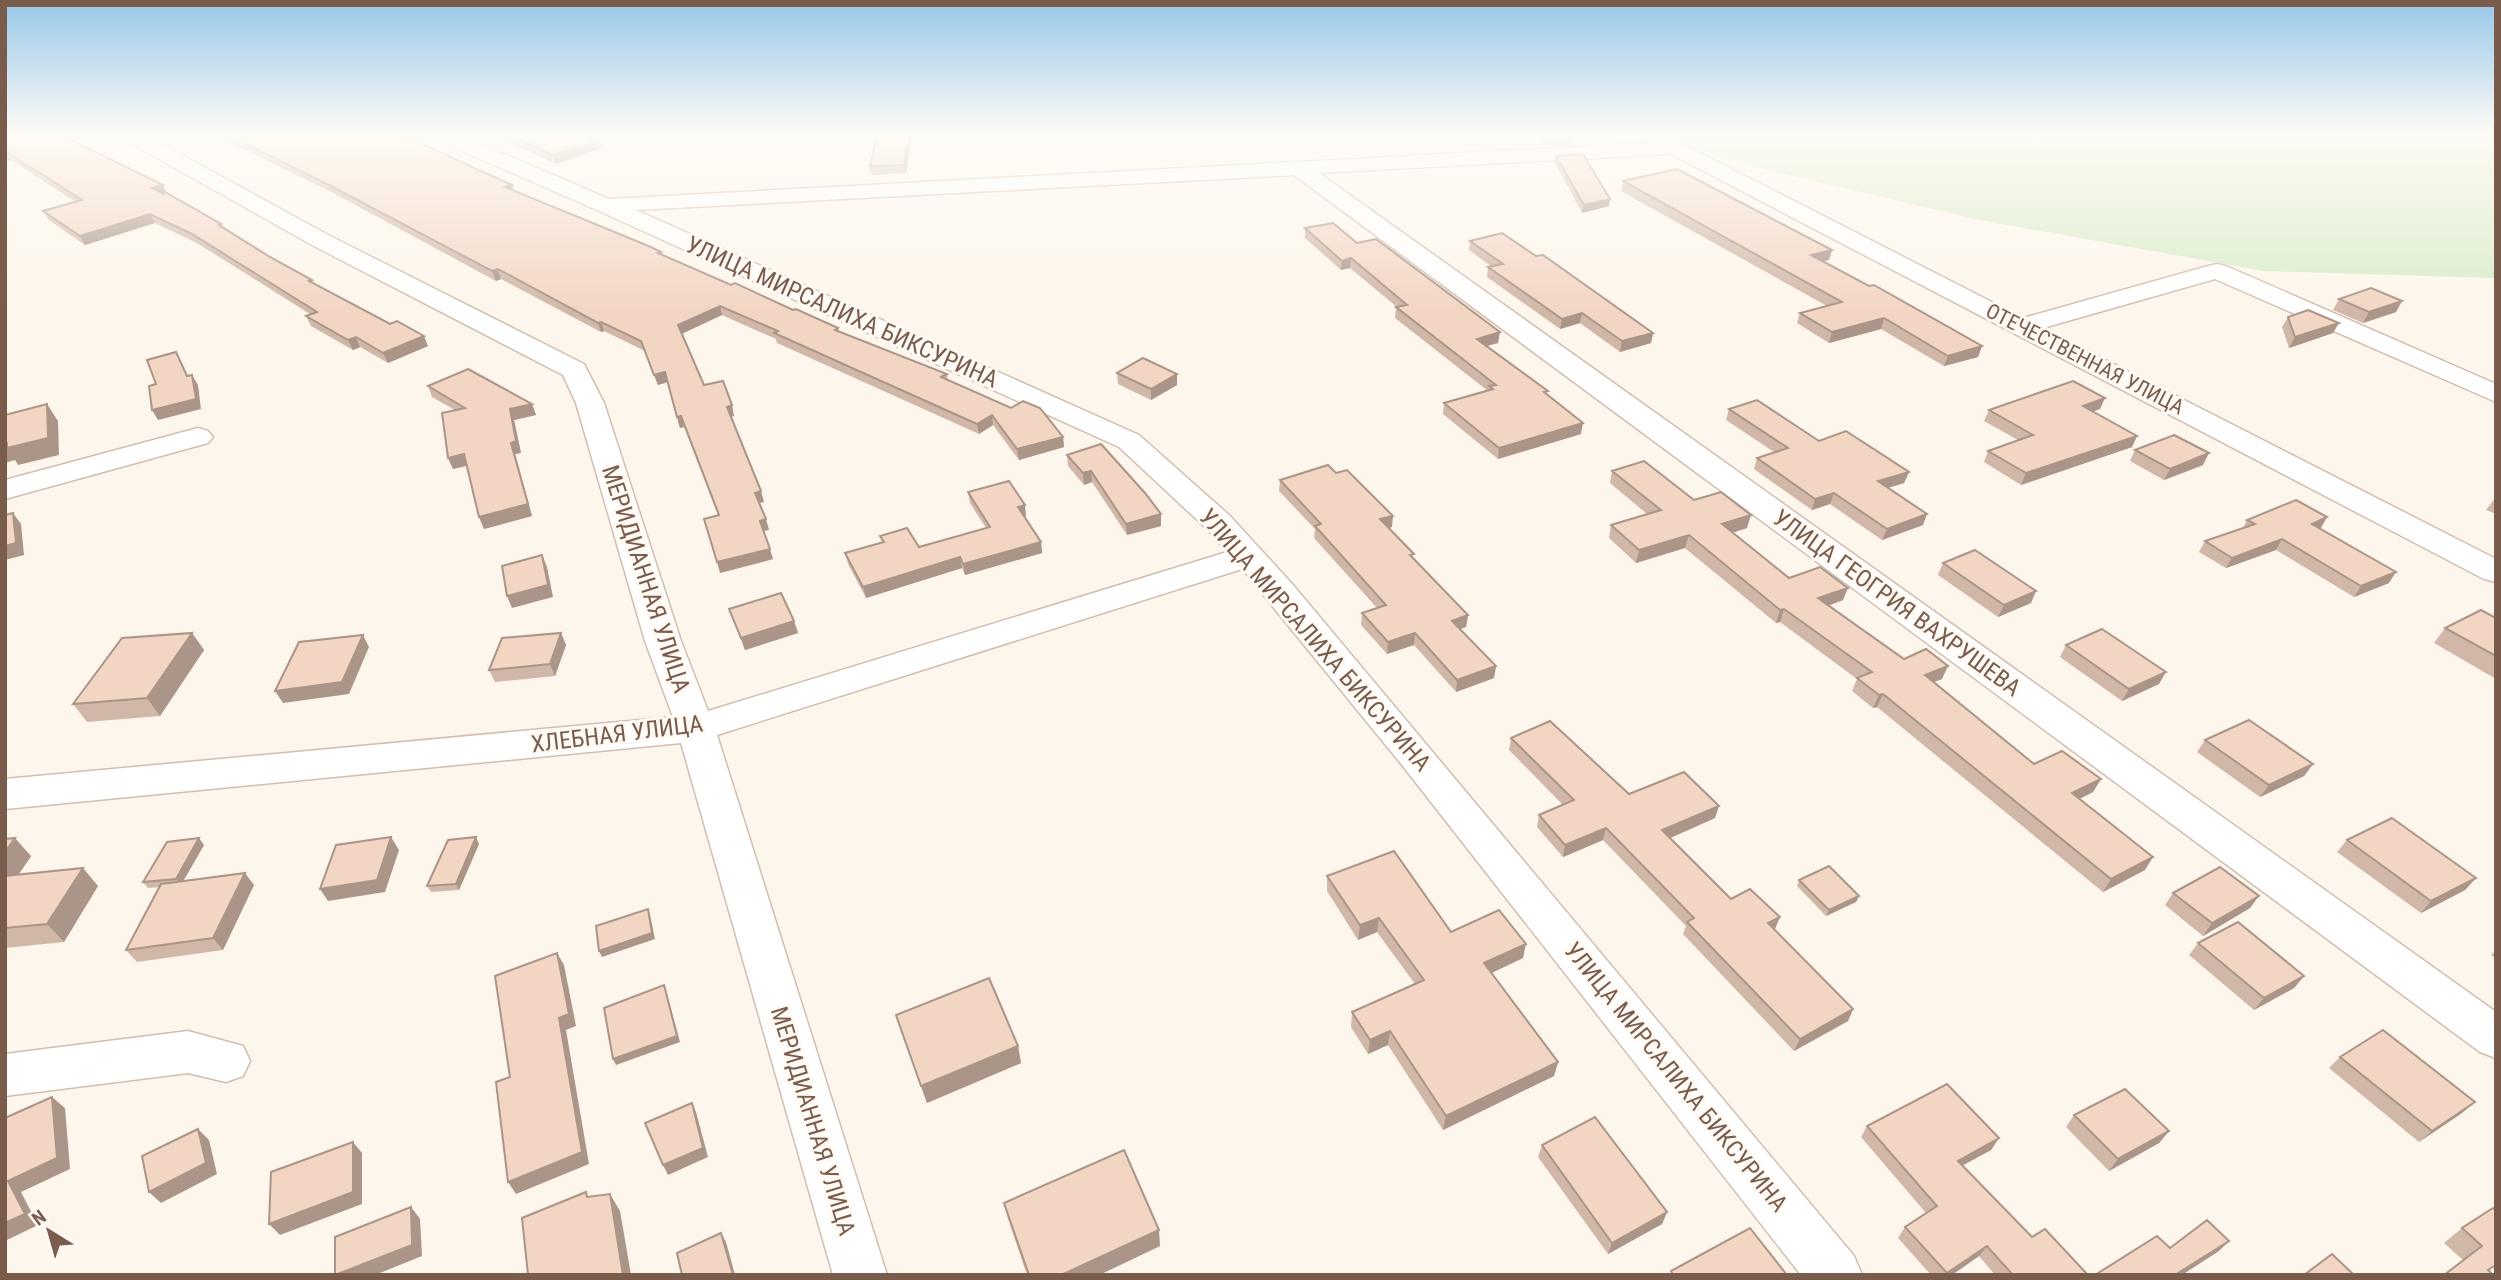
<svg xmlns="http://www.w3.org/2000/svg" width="2501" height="1280" viewBox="0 0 2501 1280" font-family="'Roboto Condensed',sans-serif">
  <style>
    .green { fill: #d8ecc9 }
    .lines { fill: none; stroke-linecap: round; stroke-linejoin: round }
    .minor-casing { stroke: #d1beb0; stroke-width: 3 }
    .minor { fill: #fff; fill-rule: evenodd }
    .wall { fill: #d1b7a8 }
    .shaded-wall { fill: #aa9588 }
    .building { fill: #f3d5c3; stroke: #aa9588; stroke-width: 2 }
    .labels { text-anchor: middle; stroke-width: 6; stroke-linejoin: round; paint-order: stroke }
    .far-street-label { font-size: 21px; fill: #7a5c4d; stroke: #fffaf3 }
    .street-label { font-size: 24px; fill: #7a5c4d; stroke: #fffaf3 }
  </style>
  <rect width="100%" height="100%" fill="#fdf6ec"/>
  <polygon class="green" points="1658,133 2496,133 2496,278 2264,271 1980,220 1762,169 1682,144"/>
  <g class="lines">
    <defs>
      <g id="minor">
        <polygon points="117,133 142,133 328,235 584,364 604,403 681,641 708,711 1227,552 1208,530 1119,447 597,210 430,137 427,133 455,133 609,199 1649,143 1643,137 1646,133 1661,133 2023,318 2208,266 2217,264 2226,266 2496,384 2496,402 2215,279 2043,328 2496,559 2496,582 2484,579 1671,154 1319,173 2496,1012 2496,1058 2480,1052 1294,175 636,210 1139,435 1230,516 1293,585 1854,1256 1862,1275 1801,1275 1402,765 1242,569 717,735 887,1275 833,1275 681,743 5,809 5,779 673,717 645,641 576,403 563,375 312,245 120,137"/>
        <polygon points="198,428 208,431 213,437 208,443 5,499 5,480"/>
        <polygon points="188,1031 243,1046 250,1061 243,1076 226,1082 188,1073 5,1096 5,1054"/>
      </g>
    </defs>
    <use href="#minor" class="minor-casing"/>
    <use href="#minor" class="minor"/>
  </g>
  <g class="wall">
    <polygon points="5,133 163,185 167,193 221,224 223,228 314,283 428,346 388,363 360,347 353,350 311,326 306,316 310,314 197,243 155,223 85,245 49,220 43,211 76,202 11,160 5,162"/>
    <polygon points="221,133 398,133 514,191 731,285 838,328 839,331 947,374 948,380 1063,437 1064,447 1019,460 993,425 979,434 777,343 776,339 722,315 682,334 704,385 734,416 731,416 764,502 759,503 769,530 763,531 773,559 720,573 718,515 684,427 680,428 667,382 658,385 645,351 604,331 601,332 501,279 496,281 335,194 225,140"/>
    <polygon points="498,133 581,133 599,140 602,148 556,164 499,138"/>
    <polygon points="685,133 714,133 713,136 686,138"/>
    <polygon points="912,133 906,173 871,175 870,166"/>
    <polygon points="1538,133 1571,133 1573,135 1571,145 1545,146"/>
    <polygon points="1556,156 1609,206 1582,213 1555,163"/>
    <polygon points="1623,181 1832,250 1829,260 1822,261 1982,346 1978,357 1944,366 1881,329 1829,343 1797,323 1800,313 1827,306 1621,191"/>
    <polygon points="1305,228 1357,243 1498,343 1487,346 1547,395 1581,434 1498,459 1443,414 1444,403 1488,391 1395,318 1396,307 1397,307 1350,268 1341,270 1305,238"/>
    <polygon points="1470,241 1653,333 1651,343 1620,352 1580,323 1560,329 1487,277 1488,267 1492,267 1469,250"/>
    <polygon points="2339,299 2402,301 2396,312 2363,323 2333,310"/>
    <polygon points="2288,317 2333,333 2289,348 2282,327"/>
    <polygon points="1117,373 1177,374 1177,385 1151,400 1118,384"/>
    <polygon points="428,386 532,404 536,415 514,420 521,453 515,454 532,516 484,529 479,517 467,466 453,469 448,458 455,410 432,397"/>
    <polygon points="1729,409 1909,472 1904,483 1888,488 1923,525 1882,540 1830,504 1812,510 1754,469 1757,458 1774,452 1726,420"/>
    <polygon points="2100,409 2093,411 2137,436 2132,447 2021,485 1984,462 1988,451 2018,440 1984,421 1989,410"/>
    <polygon points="2135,450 2203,465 2164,480 2130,461"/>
    <polygon points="1067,455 1161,514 1161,526 1127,535 1092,482 1084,485 1068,466"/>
    <polygon points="1612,471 1694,500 1747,528 1732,533 1789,578 1843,600 1828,606 1904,659 1942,679 1933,682 2034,764 2101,779 2093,792 2079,799 2145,870 2103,892 1877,707 1873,708 1852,691 1857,679 1780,622 1776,623 1685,548 1636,563 1609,538 1611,525 1647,514 1610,483"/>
    <polygon points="1280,480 1392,527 1389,528 1413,559 1468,615 1466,627 1460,629 1496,666 1494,678 1456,692 1414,645 1387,654 1361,625 1362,613 1377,608 1314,538 1315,529 1279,491"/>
    <polygon points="968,492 1026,516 1024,517 1041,542 1042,553 965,575 962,568 866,598 848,564 845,553 882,542 880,536 919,547 986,528 970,503"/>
    <polygon points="2495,498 2496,498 2496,514 2486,510"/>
    <polygon points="2247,520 2321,528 2320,528 2389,583 2354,597 2276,550 2226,568 2199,552 2205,541 2243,528"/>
    <polygon points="1943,563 2031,603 1998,617 1938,575"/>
    <polygon points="729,609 794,621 798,633 745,650"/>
    <polygon points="2496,618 2496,679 2434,643 2445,628"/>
    <polygon points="192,633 204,650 160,716 87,722 73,704"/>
    <polygon points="561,633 566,645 555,676 495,682 489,670"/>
    <polygon points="2066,645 2159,684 2122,701 2060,657"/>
    <polygon points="1511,738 1629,794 1715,818 1670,838 1731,899 1774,930 1853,1009 1848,1021 1794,1051 1683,934 1686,926 1603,840 1563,857 1537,827 1539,815 1563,805 1509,750"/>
    <polygon points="2205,740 2313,764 2304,776 2260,797 2197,752"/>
    <polygon points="5,839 31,856 18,875 98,886 64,942 5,948"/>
    <polygon points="2347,840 2476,878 2465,890 2421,913 2337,852"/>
    <polygon points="479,844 459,890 431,892 427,886"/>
    <polygon points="204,845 183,881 254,885 223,950 137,962 126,950 160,887 148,888 143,882"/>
    <polygon points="1327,876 1451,932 1523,958 1491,973 1558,1062 1554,1076 1443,1130 1388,1045 1368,1054 1351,1027 1352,1012 1415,984 1377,932 1358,940 1327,891"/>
    <polygon points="1799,880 1859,896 1856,902 1826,916 1797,886"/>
    <polygon points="2173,893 2250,908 2203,936 2165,905"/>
    <polygon points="2198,943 2304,976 2294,988 2254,1010 2189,955"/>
    <polygon points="2496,950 2496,958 2491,955"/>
    <polygon points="896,1015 1018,1046 1021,1063 927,1103"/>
    <polygon points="2340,1057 2462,1113 2419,1142 2329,1068"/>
    <polygon points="2074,1115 2169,1131 2159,1143 2109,1171 2066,1127"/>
    <polygon points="1867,1126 1999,1138 1991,1150 1962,1166 2032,1237 2088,1275 1995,1275 1979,1256 1952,1275 1931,1275 1898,1238 1905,1227 1926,1213 1861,1137"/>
    <polygon points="1542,1145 1667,1212 1662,1224 1608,1254 1538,1157"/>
    <polygon points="1004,1203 1160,1246 1099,1275 1027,1275 1008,1219"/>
    <polygon points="2493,1208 2489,1271 2463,1260 2444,1243 2462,1228"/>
  </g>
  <g class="shaded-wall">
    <polygon points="910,133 912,133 906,173 904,165"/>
    <polygon points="599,140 602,148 556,164 553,155"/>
    <polygon points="5,151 11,160 5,162"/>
    <polygon points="163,185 167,194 157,197 152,188"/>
    <polygon points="512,185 515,194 505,187"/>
    <polygon points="1610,199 1609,206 1582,213 1584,205"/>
    <polygon points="150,214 155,223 85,245 80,236"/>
    <polygon points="1832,250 1829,260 1808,265 1811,255"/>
    <polygon points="1351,258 1350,268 1341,270 1342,261"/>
    <polygon points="498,269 501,279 496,281 492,271"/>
    <polygon points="2402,301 2396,312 2363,323 2369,312"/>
    <polygon points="720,306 722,315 681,334 678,325"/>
    <polygon points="1582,313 1580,323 1560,329 1562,319"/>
    <polygon points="1884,318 1881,329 1829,343 1832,332"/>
    <polygon points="601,322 604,331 601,332 598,323"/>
    <polygon points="2339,323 2333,333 2289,348 2295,337"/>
    <polygon points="1500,332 1498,343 1475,349 1477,339"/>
    <polygon points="1653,333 1651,343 1620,352 1622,341"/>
    <polygon points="424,336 428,346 388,363 383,353"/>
    <polygon points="356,337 360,347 353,350 348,340"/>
    <polygon points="1982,346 1978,357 1944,366 1948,356"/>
    <polygon points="665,372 668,382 658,385 654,375"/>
    <polygon points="1177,374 1177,385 1151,400 1151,389"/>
    <polygon points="192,375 198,385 201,409 158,420 152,410"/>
    <polygon points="2105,398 2100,409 2078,417 2083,406"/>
    <polygon points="47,404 58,421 59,455 18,465 15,460 5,463 5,443"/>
    <polygon points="532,404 536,415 514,420 521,453 515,454 532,516 484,529 479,517 511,443 510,409"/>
    <polygon points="732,405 734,416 730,417 727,407"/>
    <polygon points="992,415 993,425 979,434 977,424"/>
    <polygon points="681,416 684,427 680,428 677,417"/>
    <polygon points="1583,423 1581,434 1498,459 1499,448"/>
    <polygon points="2137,436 2132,447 2021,485 2026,473"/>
    <polygon points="1063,437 1064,447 1019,460 1017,449"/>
    <polygon points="2209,453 2203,465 2164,480 2170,469"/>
    <polygon points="464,454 469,465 453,469 448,458"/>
    <polygon points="1091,471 1092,482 1084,485 1083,473"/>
    <polygon points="1909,472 1904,483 1874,492 1878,481"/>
    <polygon points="761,491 764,502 758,503 755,493"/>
    <polygon points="1834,493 1830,504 1812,510 1815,499"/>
    <polygon points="1025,505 1026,516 1019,518 1018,507"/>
    <polygon points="13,513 21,524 24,555 5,560 5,546"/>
    <polygon points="1161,514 1161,526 1127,535 1126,524"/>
    <polygon points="1927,514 1923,525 1882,540 1887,529"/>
    <polygon points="1751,515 1747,528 1718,537 1722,524"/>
    <polygon points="1393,516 1392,527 1379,531 1380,519"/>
    <polygon points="2327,517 2321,528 2305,534 2312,524"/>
    <polygon points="766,519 769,530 763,531 760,521"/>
    <polygon points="1689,535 1685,548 1636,563 1639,550"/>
    <polygon points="2282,539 2276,550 2226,568 2232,558"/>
    <polygon points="1041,542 1042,553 965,575 963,564"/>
    <polygon points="770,549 773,559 720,573 717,562"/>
    <polygon points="542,555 547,567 553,597 512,608 507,596"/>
    <polygon points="960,557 962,568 866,598 863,587"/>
    <polygon points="2396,572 2389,583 2354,597 2361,586"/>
    <polygon points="1848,588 1843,600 1813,611 1818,598"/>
    <polygon points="2036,591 2031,603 1998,617 2004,605"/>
    <polygon points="1784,609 1780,622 1776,623 1780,610"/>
    <polygon points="1468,615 1466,627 1451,632 1452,621"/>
    <polygon points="794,621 798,633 745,650 741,638"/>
    <polygon points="192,633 204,650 160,716 147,698"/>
    <polygon points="561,633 566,645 555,676 550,664"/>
    <polygon points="1415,633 1414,645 1387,654 1388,642"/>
    <polygon points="363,635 369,647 349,694 283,703 275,691"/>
    <polygon points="1496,666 1494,678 1456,692 1457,680"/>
    <polygon points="1948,666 1942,679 1919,688 1925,675"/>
    <polygon points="2166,672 2159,684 2122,701 2129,689"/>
    <polygon points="1883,694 1877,707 1873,708 1879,695"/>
    <polygon points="2313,764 2304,776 2260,797 2269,785"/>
    <polygon points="2101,779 2093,792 2064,807 2072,793"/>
    <polygon points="1719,806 1715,818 1659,843 1662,830"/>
    <polygon points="1606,828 1603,840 1563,857 1565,845"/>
    <polygon points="391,837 399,850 385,892 328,901 320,889"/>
    <polygon points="476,837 479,844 459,890 456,884"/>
    <polygon points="15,838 31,856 5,895 5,852"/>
    <polygon points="199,838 204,845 181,885 176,879"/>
    <polygon points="2153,857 2145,870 2103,892 2111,879"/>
    <polygon points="83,868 98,886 64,942 47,924"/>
    <polygon points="245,873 254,885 223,950 213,938"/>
    <polygon points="2476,878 2465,890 2421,913 2431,901"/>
    <polygon points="1859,896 1856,902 1826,916 1829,910"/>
    <polygon points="2259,896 2250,908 2203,936 2212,923"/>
    <polygon points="648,909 650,915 655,939 602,957 599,951"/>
    <polygon points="1780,917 1775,929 1768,923"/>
    <polygon points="1379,918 1377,932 1358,940 1360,925"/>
    <polygon points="1526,944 1523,958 1481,978 1484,963"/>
    <polygon points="557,953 564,965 576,1026 566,1030 589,1164 516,1194 508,1182 559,1018"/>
    <polygon points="2304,976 2294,988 2254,1010 2264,998"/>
    <polygon points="664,985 666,991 680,1042 616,1065 613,1059"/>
    <polygon points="1853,1009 1848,1021 1794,1051 1800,1039"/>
    <polygon points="1390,1031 1388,1045 1368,1054 1370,1040"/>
    <polygon points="1018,1046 1021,1063 927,1103 921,1086"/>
    <polygon points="1558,1062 1554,1076 1443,1130 1446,1116"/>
    <polygon points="52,1097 65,1108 70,1169 21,1192 38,1225 5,1241 8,1181"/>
    <polygon points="2475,1102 2462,1113 2419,1142 2432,1131"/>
    <polygon points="692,1103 696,1112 708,1157 668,1175 663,1165"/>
    <polygon points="198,1129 209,1140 217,1174 161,1203 149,1192"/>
    <polygon points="2169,1131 2159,1143 2109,1171 2118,1159"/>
    <polygon points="1999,1138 1991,1150 1950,1172 1958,1161"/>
    <polygon points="353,1142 362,1153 362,1204 280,1235 269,1224"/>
    <polygon points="610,1194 620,1211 631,1275 623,1275"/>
    <polygon points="411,1207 420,1219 422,1256 375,1275 337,1275"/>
    <polygon points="1667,1212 1662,1224 1608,1254 1612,1243"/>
    <polygon points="1159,1230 1160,1246 1099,1275 1061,1275"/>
    <polygon points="721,1233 726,1242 735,1275 733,1275"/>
    <polygon points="2229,1241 2219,1251 2182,1275 2175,1275"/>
    <polygon points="1987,1246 1979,1256 1952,1275 1946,1275"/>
  </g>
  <g class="building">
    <polygon points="5,133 43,133 46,135 57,133 163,185 152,188 164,194 165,192 221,224 219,225 270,257 312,280 309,281 390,324 397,321 424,336 383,353 356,337 348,340 306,316 317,312 192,234 150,214 80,236 43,211 82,200 5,151"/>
    <polygon points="224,133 398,133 512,185 505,187 651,247 661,252 658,253 731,285 735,283 793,310 796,309 838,328 835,330 947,374 941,377 1011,408 1023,401 1040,408 1063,437 1017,449 992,415 977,424 774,333 778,331 720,306 678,325 704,385 723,381 732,405 727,407 761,491 755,493 766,519 760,521 770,549 717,562 704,519 719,515 681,416 677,417 665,372 654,375 641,341 601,322 598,323 498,269 492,271 331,186"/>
    <polygon points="504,133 581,133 599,140 553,155"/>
    <polygon points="878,133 910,133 904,165 870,166"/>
    <polygon points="1544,133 1571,133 1573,135 1547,137"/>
    <polygon points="1583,154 1610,199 1584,205 1556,156"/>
    <polygon points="1677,169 1832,250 1811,255 1869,286 1874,285 1982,346 1948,356 1884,318 1832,332 1800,313 1842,302 1623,181"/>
    <polygon points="1333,223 1357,243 1376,239 1500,332 1477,339 1548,391 1544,392 1583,423 1499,448 1444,403 1493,389 1489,386 1496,385 1396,307 1407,305 1351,258 1342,261 1305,228"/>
    <polygon points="1502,233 1536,256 1543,255 1653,333 1622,341 1582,313 1562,319 1488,267 1503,264 1470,241"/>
    <polygon points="2371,288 2402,301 2369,312 2339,299"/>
    <polygon points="2308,310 2339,323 2295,337 2288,317"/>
    <polygon points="176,352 187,376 192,375 196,399 152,410 149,386 156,384 147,360"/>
    <polygon points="1143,358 1177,374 1151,389 1117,373"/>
    <polygon points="468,369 532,404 510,409 516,441 511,443 528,504 479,517 464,454 448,458 442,413 465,408 428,386"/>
    <polygon points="2073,381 2105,398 2083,406 2137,436 2026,473 1988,451 2033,435 1989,410"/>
    <polygon points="1757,400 1819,441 1846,431 1909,472 1878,481 1927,514 1887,529 1834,493 1815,499 1757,458 1788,448 1729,409"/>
    <polygon points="47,404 48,438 7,448 7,443 5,443 5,415"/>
    <polygon points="2174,435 2209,453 2170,469 2135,450"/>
    <polygon points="1101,444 1145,493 1161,514 1126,524 1091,471 1083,473 1067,455"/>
    <polygon points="1644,461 1694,500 1721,492 1751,515 1722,524 1789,578 1820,567 1848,588 1818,598 1904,659 1926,649 1948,666 1925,675 2034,764 2062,751 2101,779 2072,793 2153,857 2111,879 1883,694 1879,695 1857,678 1872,672 1784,609 1780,610 1689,535 1639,550 1611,525 1661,510 1612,471"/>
    <polygon points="1328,465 1336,473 1347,470 1393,516 1380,519 1414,554 1410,555 1468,615 1452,621 1496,666 1457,680 1415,633 1388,642 1362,613 1386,605 1315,526 1321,524 1280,480"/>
    <polygon points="1009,481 1025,505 1018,507 1041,542 963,564 960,557 863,587 845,553 884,542 880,536 907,528 919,547 990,527 968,492"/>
    <polygon points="2296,500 2327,517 2312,524 2396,572 2361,586 2282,539 2232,558 2205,541 2255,524 2247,520"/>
    <polygon points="13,513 16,543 5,546 5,515"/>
    <polygon points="1975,550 2036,591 2004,605 1943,563"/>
    <polygon points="542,555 548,585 507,596 502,566"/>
    <polygon points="781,593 794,621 741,638 729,609"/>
    <polygon points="2481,610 2496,618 2496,656 2445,628"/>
    <polygon points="2102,629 2166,672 2129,689 2066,645"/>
    <polygon points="192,633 147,698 73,704 122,638"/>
    <polygon points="561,633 550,664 489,670 502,638"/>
    <polygon points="363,635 342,682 275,691 299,642"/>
    <polygon points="2249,720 2313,764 2269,785 2205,740"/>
    <polygon points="1550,721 1629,794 1684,772 1719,806 1662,830 1731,899 1750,889 1780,917 1768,923 1853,1009 1800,1039 1687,922 1694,918 1606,828 1565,845 1539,815 1574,800 1511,738"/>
    <polygon points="2392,818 2476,878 2431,901 2347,840"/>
    <polygon points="391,837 377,880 320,889 336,845"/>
    <polygon points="476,837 456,884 427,886 448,840"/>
    <polygon points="15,838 5,852 5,839"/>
    <polygon points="199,838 176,879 143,882 167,842"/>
    <polygon points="1394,851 1451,932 1499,910 1526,944 1484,963 1558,1062 1446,1116 1390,1031 1370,1040 1352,1012 1424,980 1379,918 1360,925 1327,876"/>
    <polygon points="1829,866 1859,896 1829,910 1799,880"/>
    <polygon points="2220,867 2259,896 2212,923 2173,893"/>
    <polygon points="83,868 47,924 5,928 5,876"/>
    <polygon points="245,873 213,938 126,950 161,884"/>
    <polygon points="648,909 652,933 599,951 596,926"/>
    <polygon points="2238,922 2304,976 2264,998 2198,943"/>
    <polygon points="557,953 569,1014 559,1018 582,1152 508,1182 496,1082 510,1077 495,976"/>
    <polygon points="989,978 1018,1046 921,1086 896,1015"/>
    <polygon points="664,985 677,1036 613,1059 604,1008"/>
    <polygon points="2383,1030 2475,1102 2432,1131 2340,1057"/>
    <polygon points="1947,1084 1999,1138 1958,1161 2032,1237 2045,1229 2088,1275 2013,1275 1987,1246 1947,1273 1905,1227 1937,1206 1867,1126"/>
    <polygon points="2125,1089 2169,1131 2118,1159 2074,1115"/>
    <polygon points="52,1097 57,1158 8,1181 25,1214 5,1223 5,1118"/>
    <polygon points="692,1103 703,1148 663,1165 645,1123"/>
    <polygon points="1595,1117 1667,1212 1612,1243 1542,1145"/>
    <polygon points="198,1129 206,1163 149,1192 142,1156"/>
    <polygon points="353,1142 353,1192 269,1224 271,1172"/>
    <polygon points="1124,1150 1159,1230 1061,1275 1029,1275 1004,1203"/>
    <polygon points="586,1192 587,1197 610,1194 623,1275 528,1275 522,1218"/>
    <polygon points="411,1207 412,1245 335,1275 335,1237"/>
    <polygon points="2493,1208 2496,1211 2496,1265 2488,1270 2493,1275 2444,1275 2482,1246 2462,1228"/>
    <polygon points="2207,1220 2229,1241 2175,1275 2095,1275 2157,1236 2170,1248"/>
    <polygon points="1750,1228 1787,1275 1673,1275 1671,1271"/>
    <polygon points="721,1233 733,1275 682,1275 677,1253"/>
    <polygon points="2332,1254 2354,1275 2304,1275"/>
  </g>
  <linearGradient id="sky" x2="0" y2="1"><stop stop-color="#97c7e8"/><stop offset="0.43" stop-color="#fefbf6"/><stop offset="1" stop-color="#fefbf6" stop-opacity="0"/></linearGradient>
  <rect width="2501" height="312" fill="url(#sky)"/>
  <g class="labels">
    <g class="far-street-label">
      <text transform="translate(2085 359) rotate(27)" y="7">ОТЕЧЕСТВЕННАЯ УЛИЦА</text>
    </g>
    <g class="street-label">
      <text transform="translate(842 312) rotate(24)" y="8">УЛИЦА МИРСАЛИХА БИКСУРИНА</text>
      <text transform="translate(646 579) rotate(72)" y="8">МЕРИДИАННАЯ УЛИЦА</text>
      <text transform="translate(1897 603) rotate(36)" y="8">УЛИЦА ГЕОГРИЯ ВАХРУШЕВА</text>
      <text transform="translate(1315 640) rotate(49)" y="8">УЛИЦА МИРСАЛИХА БИКСУРИНА</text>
      <text transform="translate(617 734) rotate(-7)" y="8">ХЛЕБНАЯ УЛИЦА</text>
      <text transform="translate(1676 1077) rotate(51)" y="8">УЛИЦА МИРСАЛИХА БИКСУРИНА</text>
      <text transform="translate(813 1121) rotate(73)" y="8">МЕРИДИАННАЯ УЛИЦА</text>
    </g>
  </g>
  <rect width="2501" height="1280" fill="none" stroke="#7a5c4d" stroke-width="14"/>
  <g transform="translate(49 1231) rotate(323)" stroke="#fffaf3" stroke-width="5" paint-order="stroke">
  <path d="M0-5L12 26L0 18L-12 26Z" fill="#7a5c4d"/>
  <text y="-10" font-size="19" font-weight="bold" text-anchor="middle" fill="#7a5c4d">N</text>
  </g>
</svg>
